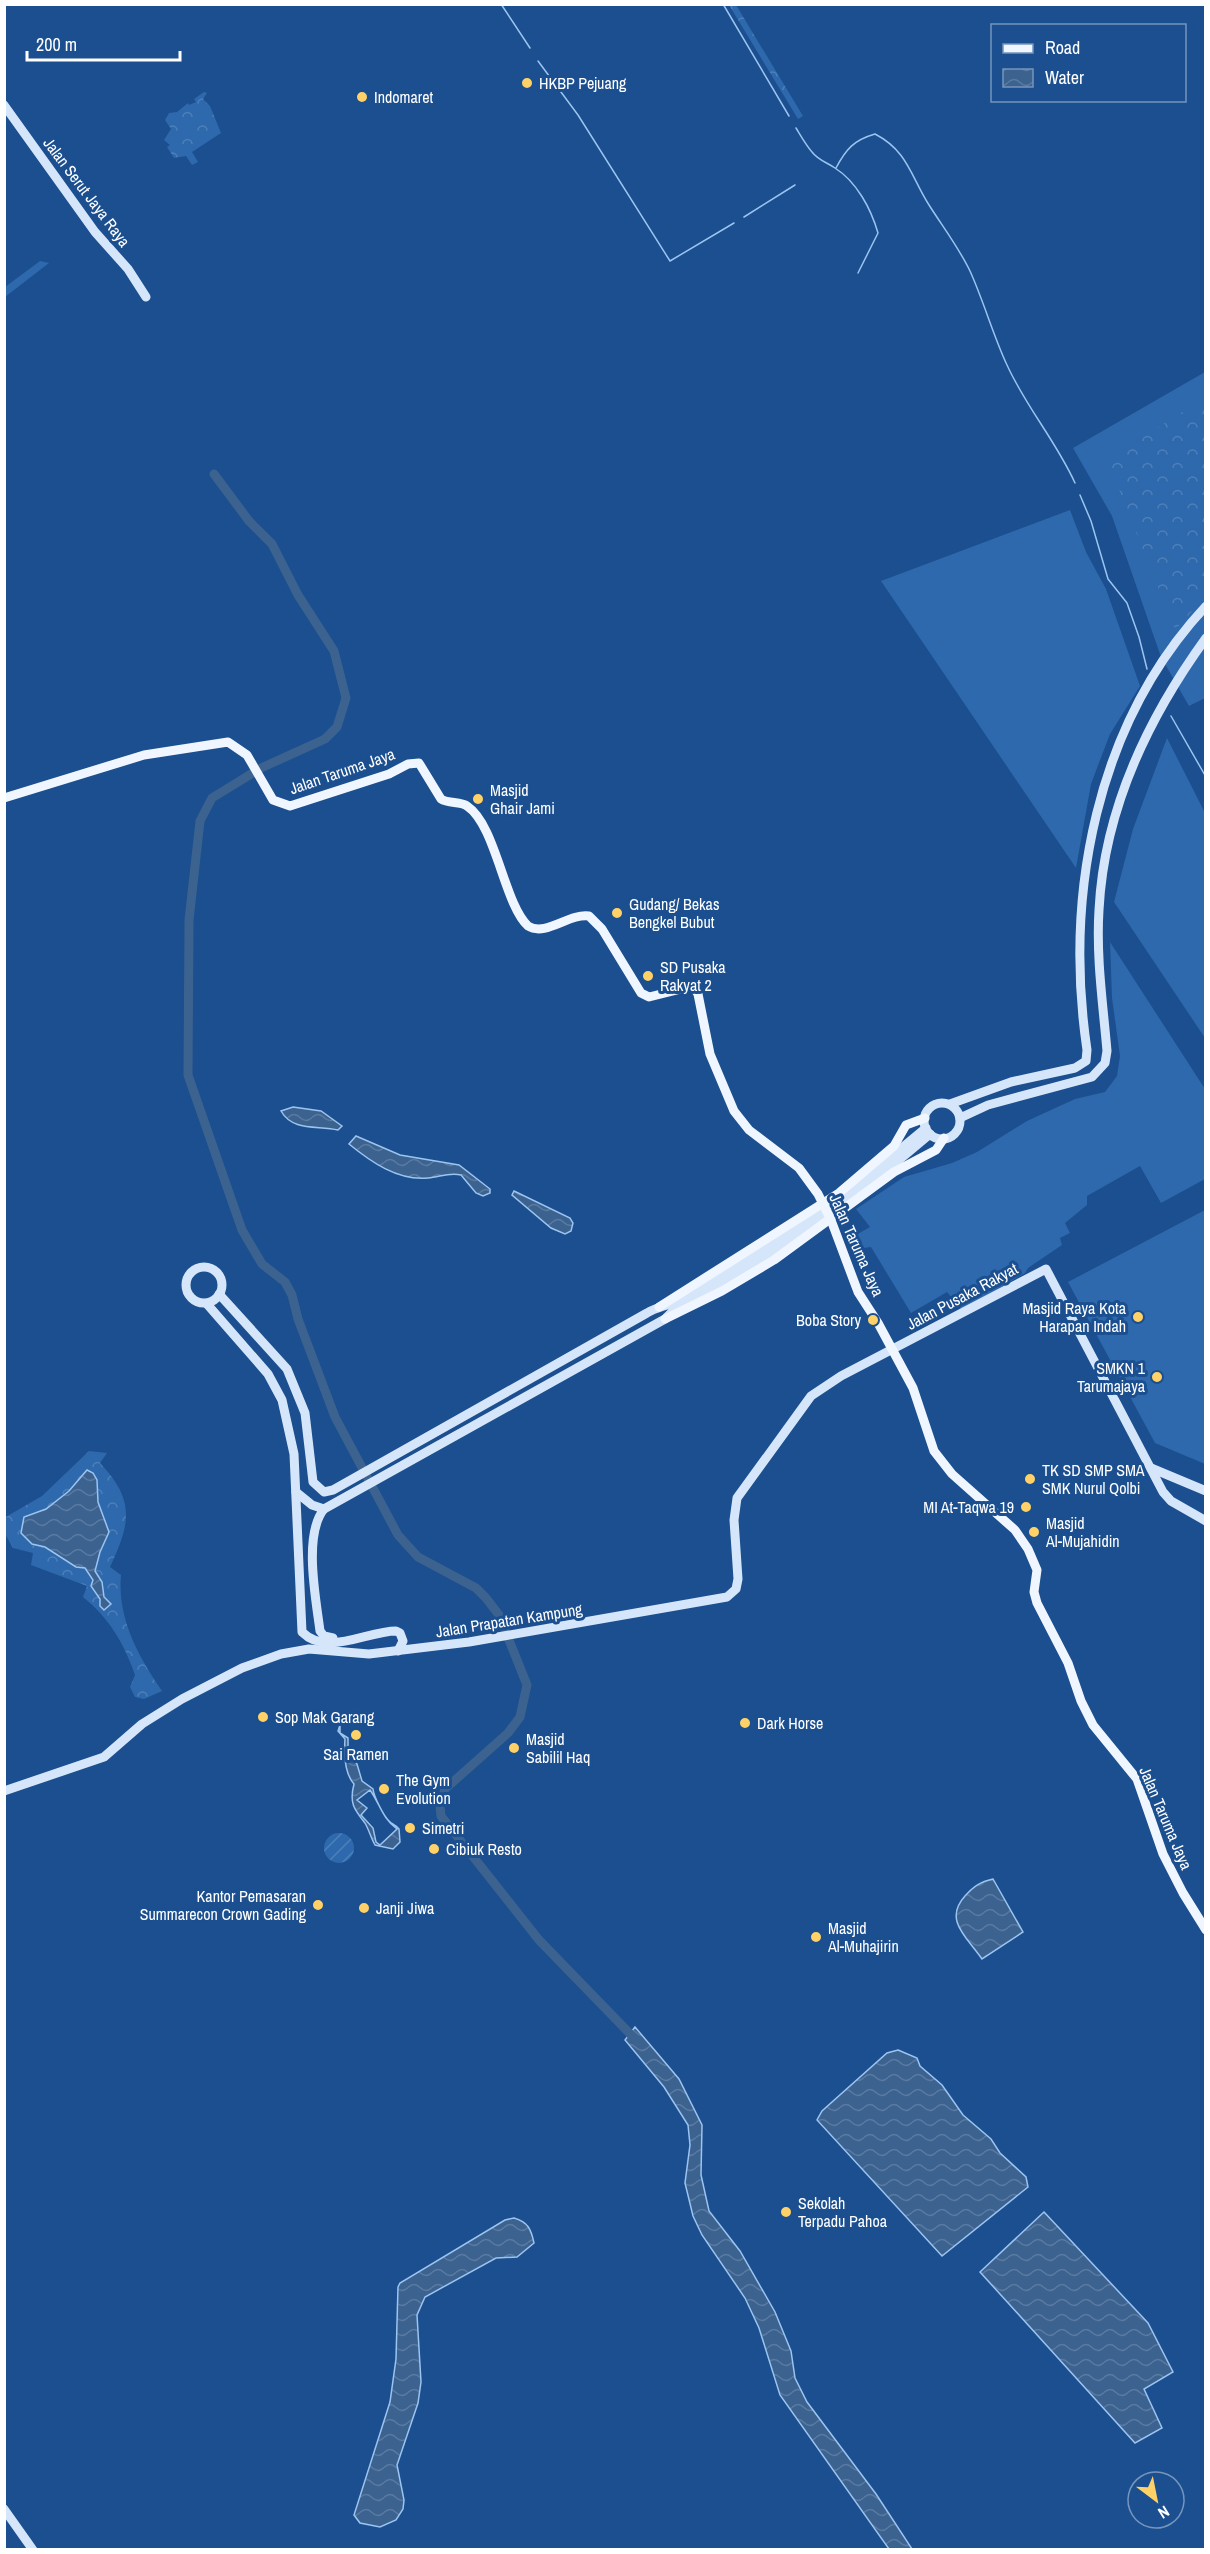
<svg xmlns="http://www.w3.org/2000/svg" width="1210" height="2554" viewBox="0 0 1210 2554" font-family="'Archivo Narrow',sans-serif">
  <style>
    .grass { fill: #2e69ad }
    .forest { fill: url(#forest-crowns) }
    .garden { fill: url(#garden-furrows) }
    .water { fill: url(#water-waves); stroke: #9cc4f0; stroke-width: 1.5; fill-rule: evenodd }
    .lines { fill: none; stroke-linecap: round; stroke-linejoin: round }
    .stream { stroke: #9cc4f0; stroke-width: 1.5 }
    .river { stroke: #3c6290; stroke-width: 9 }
    .secondary { stroke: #d6e6fa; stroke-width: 9 }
    .primary { stroke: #f0f6ff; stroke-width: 9 }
    .poi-dot { fill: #ffd166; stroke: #1b4f8f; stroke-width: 2 }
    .labels { text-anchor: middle; stroke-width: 6; stroke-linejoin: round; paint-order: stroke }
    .poi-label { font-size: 16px; fill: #fff; stroke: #1b4f8f; text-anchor: start }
    .street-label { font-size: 16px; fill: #fff; stroke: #1b4f8f }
  </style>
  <defs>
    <pattern id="forest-crowns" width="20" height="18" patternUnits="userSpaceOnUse" patternTransform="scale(1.5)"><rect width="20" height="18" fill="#2e69ad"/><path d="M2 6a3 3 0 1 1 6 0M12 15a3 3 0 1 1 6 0" fill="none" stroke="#4d80b9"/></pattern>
    <pattern id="garden-furrows" width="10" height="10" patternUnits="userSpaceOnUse" patternTransform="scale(1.5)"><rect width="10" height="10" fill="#2e69ad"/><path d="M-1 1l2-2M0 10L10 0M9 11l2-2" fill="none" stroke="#4d80b9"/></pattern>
    <pattern id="water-waves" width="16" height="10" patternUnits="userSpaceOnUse" patternTransform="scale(1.5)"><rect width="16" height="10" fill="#3c6290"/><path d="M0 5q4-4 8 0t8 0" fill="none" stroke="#597aa1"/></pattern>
  </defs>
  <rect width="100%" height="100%" fill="#1b4f8f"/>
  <g class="grass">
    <polygon points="40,261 49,263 5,297 5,287"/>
    <polygon points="1205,372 1205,698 1189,706 1161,657 1112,516 1073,448"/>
    <polygon points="1070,510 1086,552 1106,589 1140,686 1110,734 1091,784 1076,868 881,581"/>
    <polygon points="1167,738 1205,813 1205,1038 1114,902 1133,829"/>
    <polygon points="1110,942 1205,1089 1205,1179 1161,1203 1140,1166 1087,1196 1087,1205 1065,1223 1070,1233 1060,1238 1062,1245 1028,1268 1025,1273 962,1310 947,1292 911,1313 871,1247 863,1248 856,1235 870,1227 856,1209 904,1177 952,1163 977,1152 1027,1121 1075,1099 1105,1092 1117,1076 1120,1056 1112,998"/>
    <polygon points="1205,1210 1205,1464 1155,1443 1068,1282"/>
  </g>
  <g class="forest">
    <polygon points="729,5 736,5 803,116 798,119"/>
    <polygon points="204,92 207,93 203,99 210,106 221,133 192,152 198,162 192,165 186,156 174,158 167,147 170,145 164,140 171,129 165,120 169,113 177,112 188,103 189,105 196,102 194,99"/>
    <polygon points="1205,398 1205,597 1175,630 1107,459"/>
    <path d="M 89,1451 L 107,1453 L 100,1463 C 136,1501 130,1524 110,1567 L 121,1575 C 117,1618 138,1656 162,1691 L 144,1699 L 135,1697 L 130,1687 L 135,1675 C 124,1643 109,1618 83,1597 L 87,1586 L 31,1565 L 33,1553 L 13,1548 L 5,1534 L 4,1518 L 42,1496 Z"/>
  </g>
  <circle class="garden" cx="339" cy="1848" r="15"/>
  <g class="water">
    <path d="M 293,1107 L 321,1111 L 342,1126 L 338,1130 C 318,1125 293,1132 281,1111 Z"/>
    <path d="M 356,1136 L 400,1155 L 459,1165 L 490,1189 L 490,1193 L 483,1196 L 476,1193 L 461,1175 C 449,1172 440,1177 428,1178 C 398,1181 371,1162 349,1144 Z"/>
    <polygon points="514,1191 570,1218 573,1223 571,1231 565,1234 551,1228 512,1195"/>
    <polygon points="87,1470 93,1473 97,1480 98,1502 109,1532 100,1552 95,1571 102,1582 104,1597 111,1604 104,1610 100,1606 100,1599 91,1586 93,1580 85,1568 76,1567 45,1547 32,1544 21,1533 24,1517 46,1509 69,1491"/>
    <path d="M 340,1725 L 340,1733 L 348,1738 L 348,1751 L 357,1764 L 362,1781 L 373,1789 C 374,1797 383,1814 388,1820 C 391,1824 396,1825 399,1829 L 400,1842 L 393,1849 L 375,1845 C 371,1838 369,1830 365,1823 C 354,1809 349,1803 354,1784 C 344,1773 344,1753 345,1739 L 338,1731 ZM 370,1790 C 380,1804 382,1818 397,1829 L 380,1845 L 376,1842 L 373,1828 L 361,1815 L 367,1808 L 357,1800 Z"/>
    <path d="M 993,1879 L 1023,1932 L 982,1959 C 967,1937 943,1920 965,1896 C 974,1886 980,1882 993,1879 Z"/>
    <polygon points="635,2027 679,2079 702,2125 701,2175 709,2211 740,2251 775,2312 791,2351 795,2378 807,2402 876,2494 912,2549 889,2549 780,2395 759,2328 745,2298 702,2235 693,2216 685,2183 690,2145 688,2125 664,2087 625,2040"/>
    <polygon points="898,2050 917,2058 920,2066 942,2085 963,2115 991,2139 1000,2153 1026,2177 1028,2187 942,2256 817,2120 822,2111 887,2053"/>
    <polygon points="1044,2212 1148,2323 1173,2372 1144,2389 1162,2428 1135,2443 980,2272"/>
    <path d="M 514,2218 C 528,2222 531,2229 534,2243 L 517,2257 L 496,2258 L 425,2297 L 417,2315 L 421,2382 L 418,2403 L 397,2465 L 404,2500 L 403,2509 L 396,2520 L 380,2527 L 360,2523 L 354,2515 L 390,2402 L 396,2359 L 398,2287 L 400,2283 L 505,2220 Z"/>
  </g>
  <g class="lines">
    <g class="stream">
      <polyline points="501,4 530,48"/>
      <polyline points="723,4 789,116"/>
      <polyline points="538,61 578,115 670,261 734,223"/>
      <path d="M 796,128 C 801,136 806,145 812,152 C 818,160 826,162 835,168 C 857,182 871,209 878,233 L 858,273"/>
      <path d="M 836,168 C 846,149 854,140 875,134 C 908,151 911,177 929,205 C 943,227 959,248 970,271 C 984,302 993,335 1007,365 C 1026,407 1056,441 1075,483"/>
      <polyline points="744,217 795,185"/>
      <polyline points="1080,495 1091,521 1108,579 1127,603 1139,637 1147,669"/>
      <polyline points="1171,716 1206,777"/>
    </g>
    <polyline class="river" points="214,474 249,521 272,544 298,595 334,651 346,698 337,727 325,739 261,768 212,798 200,821 189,920 188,1075 242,1230 262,1264 285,1282 292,1295 298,1319 335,1417 398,1535 418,1557 476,1588 486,1598 499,1615 527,1685 520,1717 508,1733 445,1789 440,1806 441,1816 539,1940 638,2042"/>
    <g class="secondary">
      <polyline points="4,105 95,232 128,269 146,297"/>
      <circle cx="942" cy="1121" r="18"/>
      <path d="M 950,1104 L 1011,1082 L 1075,1068 L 1086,1061 L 1087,1050 C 1064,894 1096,724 1206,606"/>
      <path d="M 960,1118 L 988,1105 L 1092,1077 L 1105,1063 L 1107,1051 C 1103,1004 1096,957 1099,910 C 1104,810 1148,718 1206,638"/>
      <circle cx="204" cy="1285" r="18"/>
      <path d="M 219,1294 L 287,1369 L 305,1413 L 313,1482 L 324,1492 L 333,1490 L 647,1313 C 657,1307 667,1306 677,1301 C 766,1252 849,1194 926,1128"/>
      <path d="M 207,1304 L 268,1374 L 282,1400 L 294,1454 L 302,1632 C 327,1657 367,1631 396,1631 L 400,1633 L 403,1641 L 398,1651"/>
      <polyline points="1151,1468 1206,1491"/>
      <path d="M 296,1492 L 312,1505 L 324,1509 L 665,1319 L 674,1310 C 703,1293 733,1278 762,1260 C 821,1223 877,1179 930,1134"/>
      <path d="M 324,1509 C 303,1535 316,1599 320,1631 L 324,1636 L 333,1638"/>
      <polyline points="4,1791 104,1757 142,1724 182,1699 242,1668 281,1654 309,1649 369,1654 469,1642 727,1597 736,1589 738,1579 734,1520 737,1498 811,1396 841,1376 1046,1269 1163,1492 1171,1501 1206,1521"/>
      <polyline points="4,2509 33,2550"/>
    </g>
    <g class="primary">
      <path d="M 4,798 L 144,755 L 228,742 L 247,755 L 273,800 L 290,806 L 389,774 L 408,764 L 419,763 L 441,799 C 449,804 460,801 467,806 C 496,825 504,904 528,926 C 546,937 569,913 589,916 L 602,929 L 641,993 L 649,997 L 693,986 L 698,994 L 710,1054 L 734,1111 L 749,1130 L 799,1168 L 818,1194 L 831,1220 L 858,1292 L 878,1323 L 913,1388 L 934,1451 L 952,1474 L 1015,1530 L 1028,1549 L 1037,1570 L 1034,1592 L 1037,1603 L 1068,1663 L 1081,1701 L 1093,1725 L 1137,1779 L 1163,1854 L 1183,1893 L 1206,1930"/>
      <polyline points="659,1307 839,1193 894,1146 906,1125 925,1118"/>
      <polyline points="665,1319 722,1291 774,1260 894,1172 936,1150 944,1138"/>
    </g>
  </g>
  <g class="poi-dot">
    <circle cx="527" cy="83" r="6"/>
    <circle cx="362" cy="97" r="6"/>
    <circle cx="478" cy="799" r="6"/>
    <circle cx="617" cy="913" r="6"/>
    <circle cx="648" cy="976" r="6"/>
    <circle cx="1138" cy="1317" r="6"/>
    <circle cx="873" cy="1320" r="6"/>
    <circle cx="1157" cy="1377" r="6"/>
    <circle cx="1030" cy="1479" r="6"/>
    <circle cx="1026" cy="1507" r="6"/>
    <circle cx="1034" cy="1532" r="6"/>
    <circle cx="263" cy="1717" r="6"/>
    <circle cx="745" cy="1723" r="6"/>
    <circle cx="356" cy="1735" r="6"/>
    <circle cx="514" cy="1748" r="6"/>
    <circle cx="384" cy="1789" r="6"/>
    <circle cx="410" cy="1828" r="6"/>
    <circle cx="434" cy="1849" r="6"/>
    <circle cx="318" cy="1905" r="6"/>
    <circle cx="364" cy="1908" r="6"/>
    <circle cx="816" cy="1937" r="6"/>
    <circle cx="786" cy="2212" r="6"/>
  </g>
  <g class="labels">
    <g class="poi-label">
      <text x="539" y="89">HKBP Pejuang</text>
      <text x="374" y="103">Indomaret</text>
      <text x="490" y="796">Masjid<tspan x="490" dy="18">Ghair Jami</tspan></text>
      <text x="629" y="910">Gudang/ Bekas<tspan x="629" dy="18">Bengkel Bubut</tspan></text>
      <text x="660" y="973">SD Pusaka<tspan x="660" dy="18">Rakyat 2</tspan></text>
      <text x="1126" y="1314" text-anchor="end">Masjid Raya Kota<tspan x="1126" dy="18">Harapan Indah</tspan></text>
      <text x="861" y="1326" text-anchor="end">Boba Story</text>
      <text x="1145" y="1374" text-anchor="end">SMKN 1<tspan x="1145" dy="18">Tarumajaya</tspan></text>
      <text x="1042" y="1476">TK SD SMP SMA<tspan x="1042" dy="18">SMK Nurul Qolbi</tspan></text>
      <text x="1014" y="1513" text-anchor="end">MI At-Taqwa 19</text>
      <text x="1046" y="1529">Masjid<tspan x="1046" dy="18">Al-Mujahidin</tspan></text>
      <text x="275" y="1723">Sop Mak Garang</text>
      <text x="757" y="1729">Dark Horse</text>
      <text x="526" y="1745">Masjid<tspan x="526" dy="18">Sabilil Haq</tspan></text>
      <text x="356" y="1760" text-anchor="middle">Sai Ramen</text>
      <text x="396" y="1786">The Gym<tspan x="396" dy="18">Evolution</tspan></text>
      <text x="422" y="1834">Simetri</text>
      <text x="446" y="1855">Cibiuk Resto</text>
      <text x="306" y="1902" text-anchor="end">Kantor Pemasaran<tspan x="306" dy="18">Summarecon Crown Gading</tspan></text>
      <text x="376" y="1914">Janji Jiwa</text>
      <text x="828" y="1934">Masjid<tspan x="828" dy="18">Al-Muhajirin</tspan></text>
      <text x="798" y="2209">Sekolah<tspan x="798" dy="18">Terpadu Pahoa</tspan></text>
    </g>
    <g class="street-label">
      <text transform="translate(87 192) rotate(53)" y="6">Jalan Serut Jaya Raya</text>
      <text transform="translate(342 771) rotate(-19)" y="6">Jalan Taruma Jaya</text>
      <text transform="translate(857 1245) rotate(66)" y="6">Jalan Taruma Jaya</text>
      <text transform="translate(962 1296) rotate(-28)" y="6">Jalan Pusaka Rakyat</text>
      <text transform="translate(509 1620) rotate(-9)" y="6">Jalan Prapatan Kampung</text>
      <text transform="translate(1166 1818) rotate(67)" y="6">Jalan Taruma Jaya</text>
    </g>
  </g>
  <rect width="1210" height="2554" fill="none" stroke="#ffffff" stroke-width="12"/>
  <rect x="991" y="24" width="195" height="78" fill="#1b4f8f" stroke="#7695bc" stroke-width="1.5"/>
  <rect x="1003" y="44" width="30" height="9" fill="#f0f6ff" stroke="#7695bc" stroke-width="1.5"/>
  <text x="1045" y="54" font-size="18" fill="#ffffff">Road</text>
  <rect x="1003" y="69" width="30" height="18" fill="url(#water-waves)" stroke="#7695bc" stroke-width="1.5"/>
  <text x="1045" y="84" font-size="18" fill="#ffffff">Water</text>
  <g transform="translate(1156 2500) rotate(148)"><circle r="28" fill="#1b4f8f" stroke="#7695bc" stroke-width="1.5"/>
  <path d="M0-4.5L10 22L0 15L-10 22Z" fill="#ffd166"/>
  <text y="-9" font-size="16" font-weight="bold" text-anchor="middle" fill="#ffffff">N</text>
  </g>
  <path d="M27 51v9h153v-9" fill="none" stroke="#ffffff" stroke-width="3"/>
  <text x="36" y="51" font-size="18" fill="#ffffff" stroke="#1b4f8f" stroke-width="4.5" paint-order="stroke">200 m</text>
</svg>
